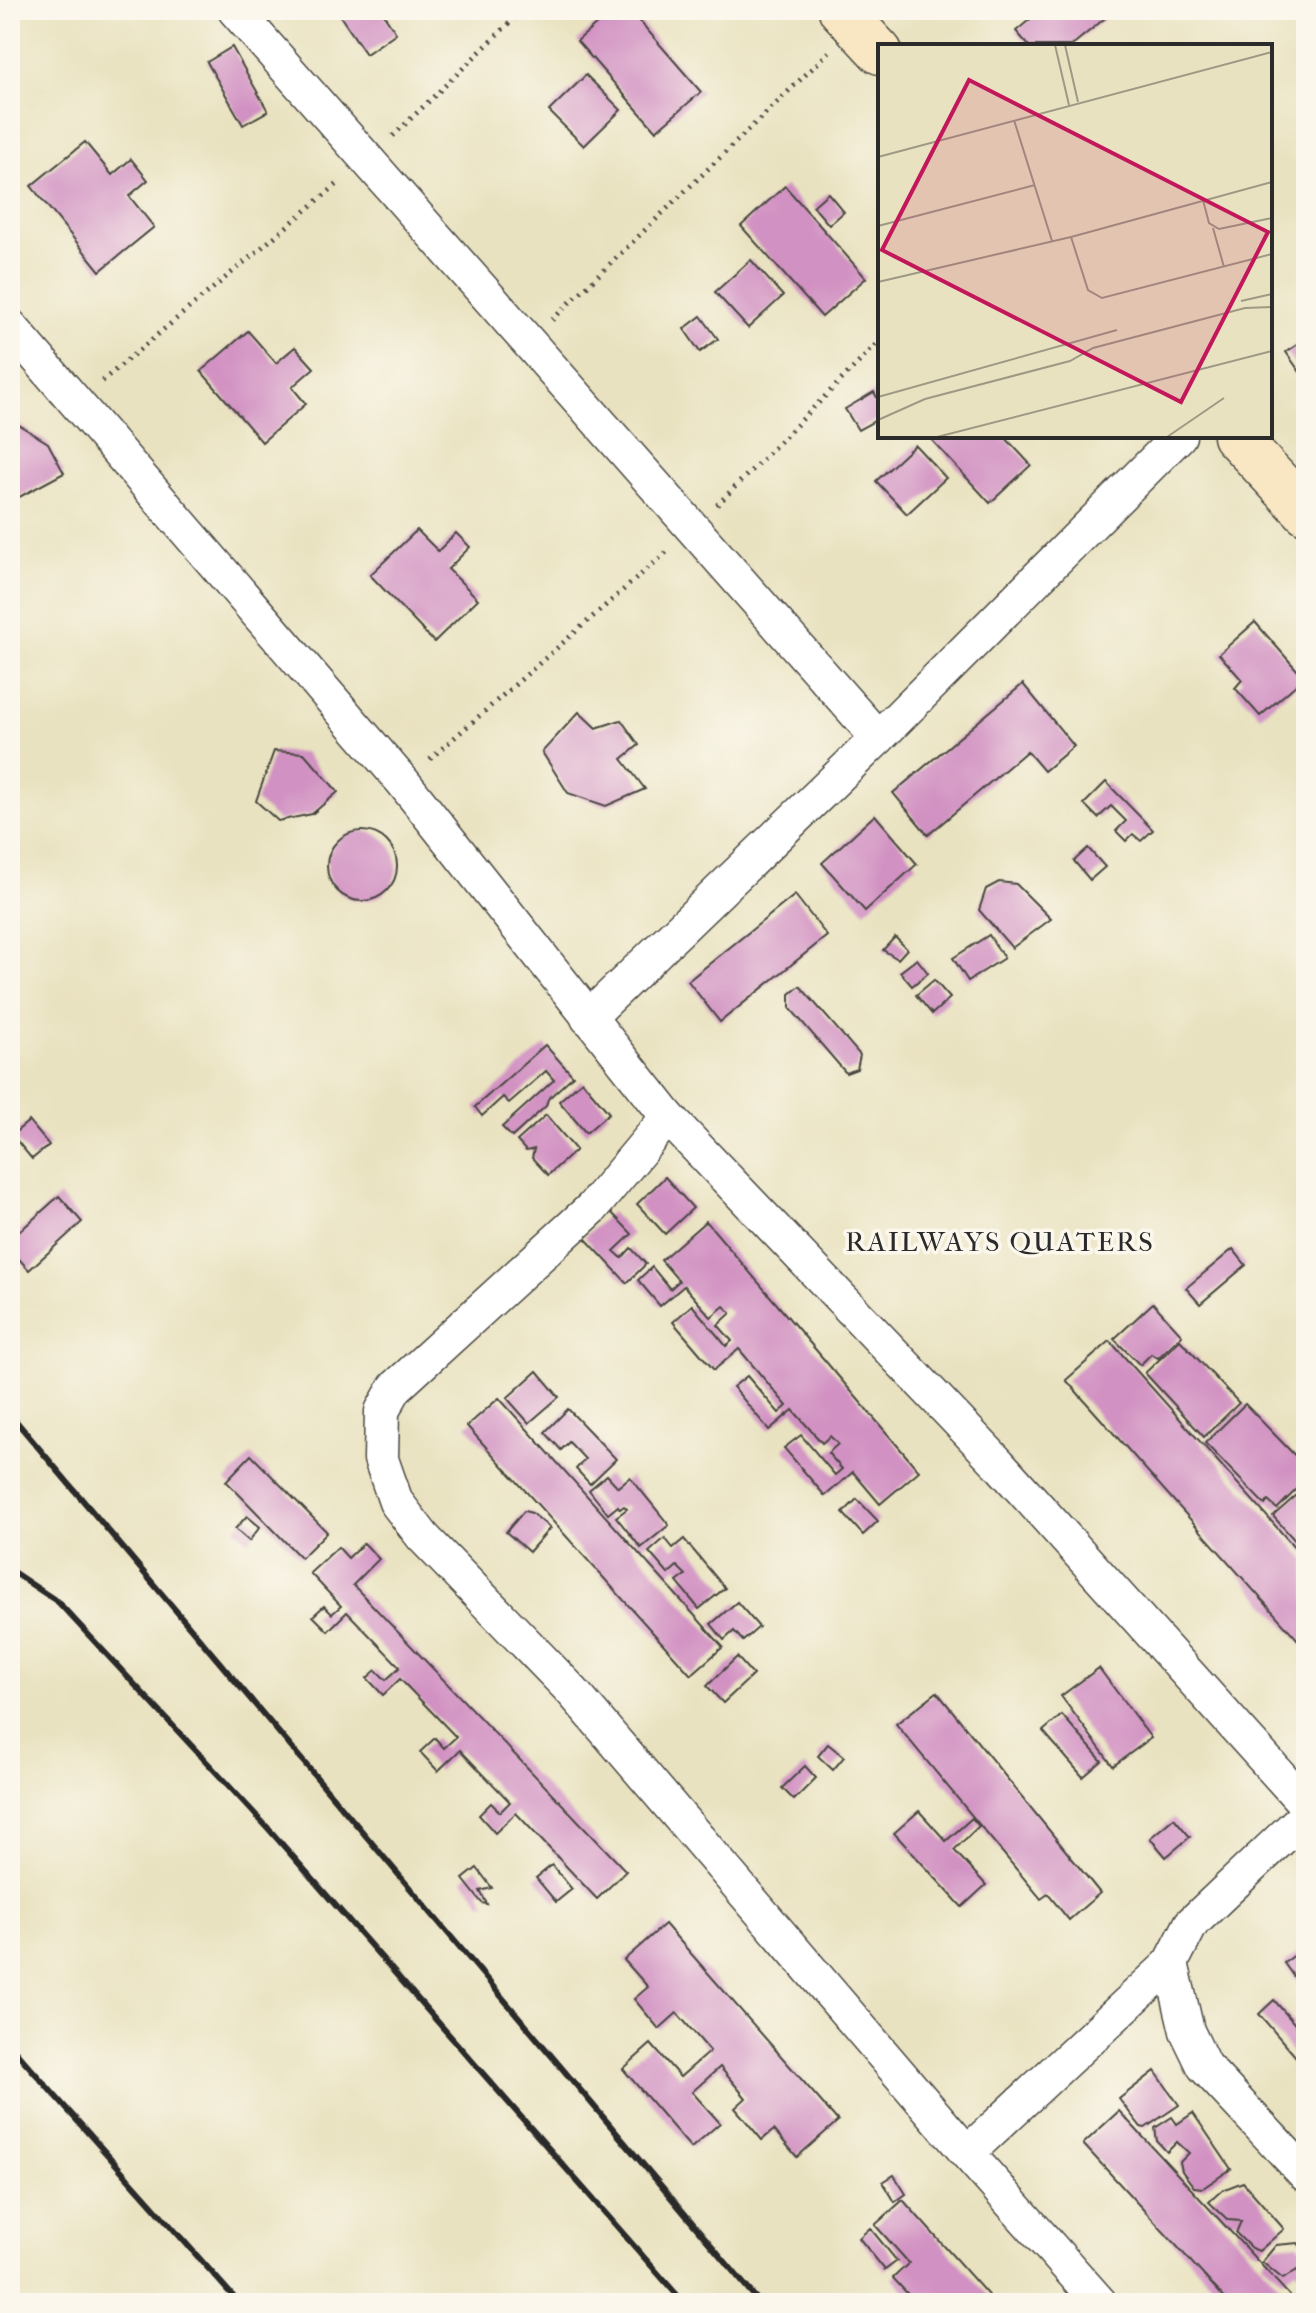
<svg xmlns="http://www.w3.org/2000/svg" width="1316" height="2313" viewBox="0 0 1316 2313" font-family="'IM FELL French Canon',serif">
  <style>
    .building { fill: #d191c2 }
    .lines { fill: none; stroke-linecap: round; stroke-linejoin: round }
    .minor-casing { stroke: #484641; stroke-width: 37 }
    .secondary-casing { stroke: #484641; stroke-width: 47 }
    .path { stroke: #484641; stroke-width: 5; stroke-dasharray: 2 6; stroke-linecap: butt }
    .minor { stroke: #fff; stroke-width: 34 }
    .secondary { stroke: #f9e7c3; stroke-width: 44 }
    .rail { stroke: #2b2b2b; stroke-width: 6 }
    .labels { text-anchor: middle; stroke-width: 7; stroke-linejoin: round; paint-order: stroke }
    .quarter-label { font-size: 28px; letter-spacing: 2px; fill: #2b2b2b; stroke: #fbf7ec }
    .inset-road { fill: none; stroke: #9d9984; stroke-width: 2 }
    .view { fill: #c2185b; fill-opacity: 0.15; stroke: #c2185b; stroke-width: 4 }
    .inset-edge { fill: none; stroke: #2b2b2b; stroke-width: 4 }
  </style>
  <rect width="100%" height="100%" fill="#fbf7ec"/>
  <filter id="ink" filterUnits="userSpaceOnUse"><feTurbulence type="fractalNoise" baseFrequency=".0125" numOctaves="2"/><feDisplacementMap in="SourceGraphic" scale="16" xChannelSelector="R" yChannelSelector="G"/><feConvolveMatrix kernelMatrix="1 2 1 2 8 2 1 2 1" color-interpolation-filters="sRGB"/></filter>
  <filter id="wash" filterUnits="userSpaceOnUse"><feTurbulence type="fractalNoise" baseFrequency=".006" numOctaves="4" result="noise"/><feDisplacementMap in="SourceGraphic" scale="32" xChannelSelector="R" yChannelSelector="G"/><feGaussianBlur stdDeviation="1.8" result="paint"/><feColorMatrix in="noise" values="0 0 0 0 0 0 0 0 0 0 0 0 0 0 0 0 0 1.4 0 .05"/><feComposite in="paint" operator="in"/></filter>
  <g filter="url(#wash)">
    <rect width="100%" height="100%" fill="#e9e2c0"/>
    <g id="blocks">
      <g class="building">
        <polygon points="336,10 381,10 396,33 366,54"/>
        <polygon points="613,10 630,10 701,92 656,131 577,41"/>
        <polygon points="1041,10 1115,10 1071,46 1029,46 1016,31"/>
        <polygon points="232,47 268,111 243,125 207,62"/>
        <polygon points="586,75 621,110 584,146 549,111"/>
        <polygon points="85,142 112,175 131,159 148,180 129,196 154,227 100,271 31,186"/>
        <polygon points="785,186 866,278 822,317 741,226"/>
        <polygon points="828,193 844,212 829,225 813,206"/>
        <polygon points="751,260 783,296 748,328 715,292"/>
        <polygon points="701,316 718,339 700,352 684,329"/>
        <polygon points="248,331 276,363 295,347 314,368 292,387 306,404 262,442 201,371"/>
        <polygon points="1306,339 1306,377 1304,378 1286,352"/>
        <polygon points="874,392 880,403 880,418 858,430 845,409"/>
        <polygon points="10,423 19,425 48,443 64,473 12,501 10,499"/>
        <polygon points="928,436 1004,436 1031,465 990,503"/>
        <polygon points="915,445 946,478 907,514 876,481"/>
        <polygon points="417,530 438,551 456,533 470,547 448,569 478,599 434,642 370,575"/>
        <polygon points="1255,622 1304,678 1260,716 1235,688 1242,680 1219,654"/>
        <polygon points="1023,684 1074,746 1044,771 1027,751 928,835 893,793"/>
        <polygon points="579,712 596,728 621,720 639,745 622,759 645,789 606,806 568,793 542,752"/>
        <polygon points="274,751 304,753 338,792 312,814 278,821 256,801"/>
        <polygon points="1106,782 1153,830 1141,841 1133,834 1126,841 1116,831 1126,821 1111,806 1098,818 1084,804"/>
        <polygon points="875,815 917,864 865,911 822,863"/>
        <circle cx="362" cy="866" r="35"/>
        <polygon points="1088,848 1105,867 1090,880 1074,861"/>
        <polygon points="999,882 1016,884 1051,919 1012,948 979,910 986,889"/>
        <polygon points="795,895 827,936 720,1022 688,981"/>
        <polygon points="989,935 1004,958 968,981 953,958"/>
        <polygon points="895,937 907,949 898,959 883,950"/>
        <polygon points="917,959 928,973 912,986 900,972"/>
        <polygon points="934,980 950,998 932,1014 916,995"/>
        <polygon points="800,986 860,1055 857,1069 846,1073 790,1008 790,994"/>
        <polygon points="545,1045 573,1076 548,1099 546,1106 512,1137 502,1127 554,1080 546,1071 509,1103 503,1097 482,1116 475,1107"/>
        <polygon points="582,1081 609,1113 586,1133 559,1101"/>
        <polygon points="546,1115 576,1150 548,1175 532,1158 534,1149 526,1151 517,1141"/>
        <polygon points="29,1121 49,1145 32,1159 12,1135"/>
        <polygon points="665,1177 693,1208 665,1234 637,1204"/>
        <polygon points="59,1196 82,1222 29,1270 10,1249 10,1240"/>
        <polygon points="611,1212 632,1234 614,1251 622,1258 631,1248 646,1264 627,1283 584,1237"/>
        <polygon points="706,1221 919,1471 880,1504 853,1472 825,1496 784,1448 801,1435 835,1475 842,1469 828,1453 838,1444 830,1436 822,1443 793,1410 769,1430 733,1387 747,1376 779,1413 787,1406 739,1349 714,1370 673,1322 692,1305 726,1346 732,1341 718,1325 731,1313 724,1306 711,1317 684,1286 660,1306 638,1280 652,1267 670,1289 679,1281 661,1260"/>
        <polygon points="1233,1249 1246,1265 1200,1304 1186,1288"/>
        <polygon points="1153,1303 1182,1335 1158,1358 1151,1354 1140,1365 1114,1339"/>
        <polygon points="1180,1340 1239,1403 1204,1437 1145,1373"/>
        <polygon points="1110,1341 1306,1560 1306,1649 1066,1380"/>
        <polygon points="537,1371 559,1397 529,1423 507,1398"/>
        <polygon points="499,1398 723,1647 691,1675 467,1426"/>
        <polygon points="1245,1404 1306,1467 1306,1480 1277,1509 1268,1501 1265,1505 1205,1443"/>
        <polygon points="568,1409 616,1459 590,1484 576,1469 585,1459 569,1442 561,1450 545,1432"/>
        <polygon points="251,1455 327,1532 301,1558 226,1481"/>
        <polygon points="607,1475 618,1487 630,1477 669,1525 641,1548 616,1517 627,1509 624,1506 620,1509 618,1506 608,1514 589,1490"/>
        <polygon points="1306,1487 1306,1553 1273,1516"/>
        <polygon points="857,1499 878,1521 863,1535 843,1513"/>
        <polygon points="524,1511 532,1513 550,1528 529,1552 506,1532"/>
        <polygon points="247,1516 260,1527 249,1541 235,1529"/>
        <polygon points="665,1538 673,1548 684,1539 725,1588 699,1609 677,1582 686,1575 677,1566 668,1574 649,1552"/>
        <polygon points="364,1543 379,1559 353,1585 626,1871 597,1899 516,1813 495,1833 479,1815 491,1803 500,1812 510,1802 460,1750 438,1771 420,1752 435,1738 444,1748 456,1737 400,1679 383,1695 367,1678 376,1670 386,1680 400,1667 347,1612 328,1631 313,1616 324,1606 332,1614 341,1606 310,1573 338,1547 348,1558"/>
        <polygon points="737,1602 759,1627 743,1641 734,1631 724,1640 711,1624"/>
        <polygon points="737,1657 753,1675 723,1703 707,1686"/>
        <polygon points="1099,1668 1151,1738 1113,1766 1061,1696"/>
        <polygon points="937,1692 1100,1893 1069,1920 1048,1894 1041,1899 896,1724"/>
        <polygon points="1062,1715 1102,1761 1083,1777 1043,1731"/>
        <polygon points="828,1744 844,1757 833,1770 818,1756"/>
        <polygon points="805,1766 816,1778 794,1800 782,1788"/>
        <polygon points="919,1811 946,1841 972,1818 979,1826 954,1850 986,1885 962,1907 894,1833"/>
        <polygon points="1174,1818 1190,1837 1166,1857 1150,1838"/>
        <polygon points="552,1865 572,1889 556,1902 536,1878"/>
        <polygon points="477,1868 492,1888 480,1891 487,1904 482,1903 463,1879"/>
        <polygon points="665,1924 838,2121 797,2157 774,2130 762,2140 735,2108 746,2098 720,2067 692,2092 720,2123 691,2148 623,2069 651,2044 680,2077 710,2051 677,2013 659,2029 634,1999 648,1987 624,1960"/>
        <polygon points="1306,1947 1306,1994 1284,1963"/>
        <polygon points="1274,2000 1306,2037 1306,2048 1296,2057 1259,2014"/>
        <polygon points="1155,2071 1179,2105 1145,2128 1141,2127 1119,2099"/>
        <polygon points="1119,2111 1290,2296 1282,2303 1229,2303 1083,2144"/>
        <polygon points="1193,2113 1231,2169 1203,2188 1194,2187 1182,2171 1180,2162 1189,2153 1177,2142 1167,2152 1157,2141 1155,2128 1172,2117 1177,2124"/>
        <polygon points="894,2175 906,2194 895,2202 883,2182"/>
        <polygon points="1243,2182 1284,2229 1259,2251 1251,2248 1236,2233 1241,2221 1228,2220 1209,2202 1222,2190"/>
        <polygon points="903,2200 995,2303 916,2303 893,2278 909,2263 875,2225"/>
        <polygon points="870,2228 897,2261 885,2270 859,2238"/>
        <polygon points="1298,2243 1306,2254 1306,2272 1301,2276 1297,2270 1283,2279 1262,2262 1276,2245"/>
      </g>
    </g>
  </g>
  <g filter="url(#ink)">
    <use href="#blocks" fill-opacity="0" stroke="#484641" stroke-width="2"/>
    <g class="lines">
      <defs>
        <g id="minor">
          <polyline points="235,10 878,738"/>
          <polyline points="10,326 403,782 668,1117 592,1208 395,1388 382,1411 381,1459 396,1502 423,1537 572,1691 967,2153 1100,2303"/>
          <polyline points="588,1018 878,738 1179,436"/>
          <polyline points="668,1117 999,1464 1306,1805"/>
          <polyline points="1306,1815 1191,1924 1171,1963 1187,2031 1204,2066 1306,2175"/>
          <polyline points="967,2153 1171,1963"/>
        </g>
        <g id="secondary">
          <polyline points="841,10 880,52"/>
          <polyline points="1235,436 1306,512"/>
        </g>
      </defs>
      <use href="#minor" class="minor-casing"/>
      <use href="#secondary" class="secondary-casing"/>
      <g class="path">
        <polyline points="393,136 523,10"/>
        <polyline points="552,320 829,52"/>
        <polyline points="102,381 340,182"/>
        <polyline points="717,505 880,341"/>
        <polyline points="430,759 669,550"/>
      </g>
      <use href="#minor" class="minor"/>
      <use href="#secondary" class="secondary"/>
      <g class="rail">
        <polyline points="10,1414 760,2303"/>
        <polyline points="10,1570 58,1602 267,1827 684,2303"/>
        <polyline points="10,2045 239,2303"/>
      </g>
    </g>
  </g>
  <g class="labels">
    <g class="quarter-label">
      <text x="1000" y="1251">RAILWAYS QUATERS</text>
    </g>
  </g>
  <g transform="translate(878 44)">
    <rect width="394" height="394" fill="#e9e2c0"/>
    <path class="inset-road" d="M 177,1 L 191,61M 187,1 L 200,58M 136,76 L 174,197M 0,113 L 394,8M 325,156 L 331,179 L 341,185 L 394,174M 0,182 L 157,141M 335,184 L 346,223M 193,193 L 394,138M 0,238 L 193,193 L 210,246 L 224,254 L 394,210M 363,257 L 394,250M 0,353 L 239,286M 0,376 L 47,355 L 192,317 L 215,304 L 367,264 L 394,263M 59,393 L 394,307M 289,393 L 346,354"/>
    <path class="view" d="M 91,36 L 390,188 L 303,358 L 4,206 Z"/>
    <rect width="394" height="394" class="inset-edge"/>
  </g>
  <rect width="1316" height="2313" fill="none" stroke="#fbf7ec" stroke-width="40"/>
</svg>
